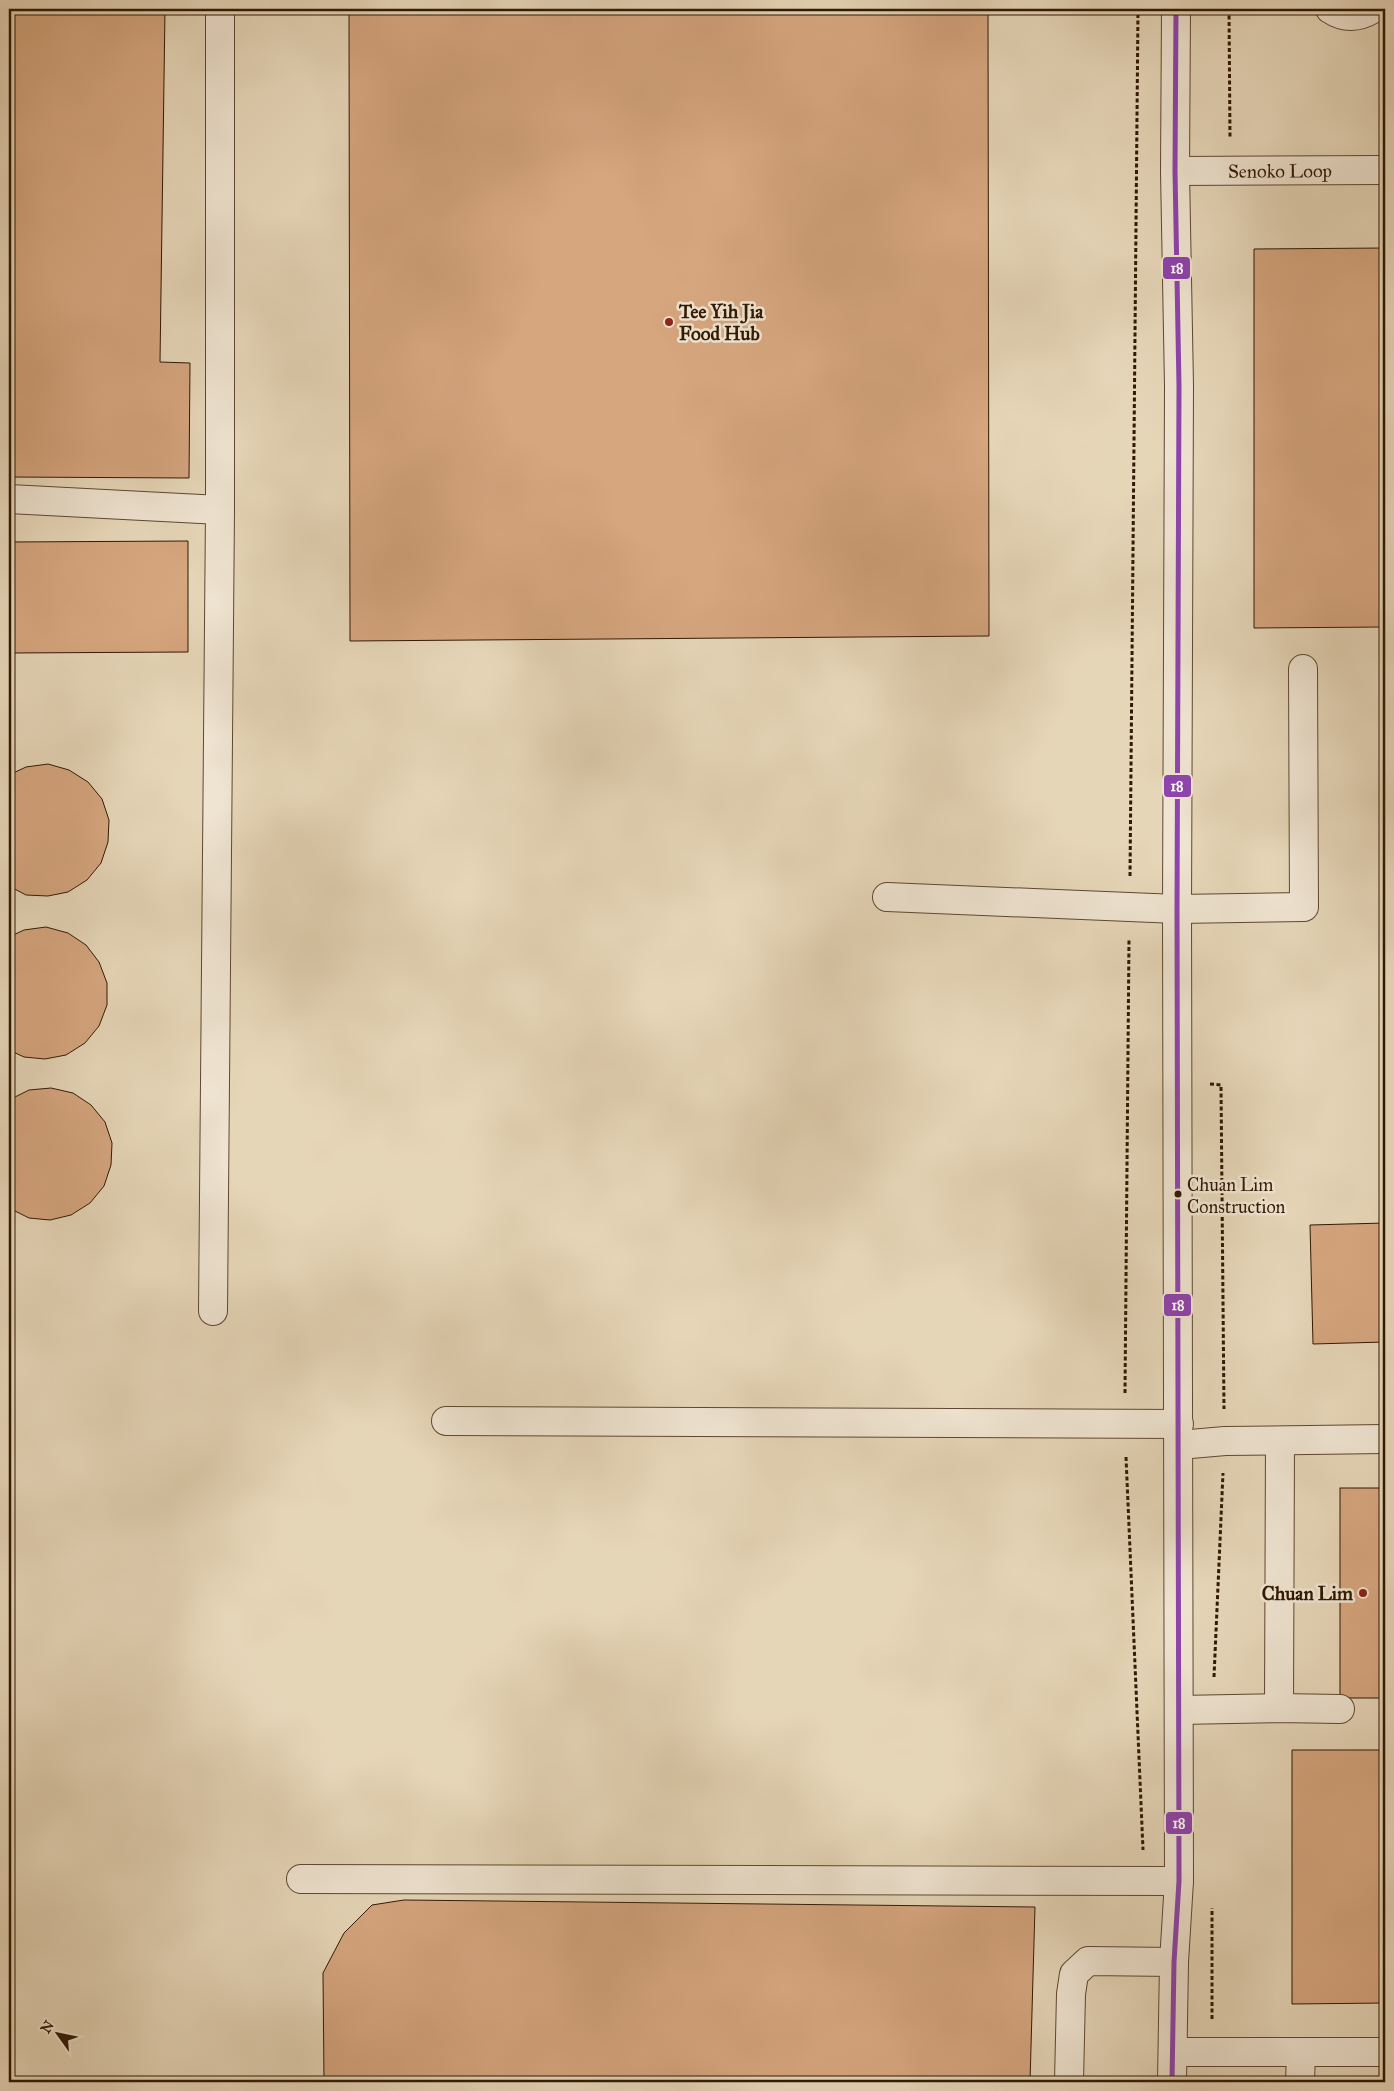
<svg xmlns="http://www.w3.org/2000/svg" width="1394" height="2091" viewBox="0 0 1394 2091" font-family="'IM FELL Great Primer',serif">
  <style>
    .building { fill: #d6a67f; stroke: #311904 }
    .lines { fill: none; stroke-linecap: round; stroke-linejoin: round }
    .minor-casing { stroke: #5e4831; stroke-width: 30 }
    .path { stroke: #311904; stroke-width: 3; stroke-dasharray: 4 2.5; stroke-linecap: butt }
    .minor { stroke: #efe4d1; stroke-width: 28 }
    .bus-1-casing { stroke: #efe4d1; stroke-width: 9 }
    .bus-1 { stroke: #8e44ad; stroke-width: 5 }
    .poi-dot { fill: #8f2418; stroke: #efe4d1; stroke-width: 2 }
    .bus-dot { fill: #311904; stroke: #efe4d1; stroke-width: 2 }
    .labels { text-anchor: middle; stroke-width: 5; stroke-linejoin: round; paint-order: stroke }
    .bus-label { font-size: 18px; fill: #311904; stroke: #efe4d1; text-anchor: start }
    .street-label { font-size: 19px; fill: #311904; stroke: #efe4d1 }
    .poi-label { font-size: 19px; font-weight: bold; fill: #311904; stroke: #efe4d1; text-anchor: start }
    .line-badge { stroke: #efe4d1; stroke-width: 2 }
    .badge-label { font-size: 14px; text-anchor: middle; font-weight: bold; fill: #fff }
  </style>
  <rect width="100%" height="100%" fill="#e6d6b8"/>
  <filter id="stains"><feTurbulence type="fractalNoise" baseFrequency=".004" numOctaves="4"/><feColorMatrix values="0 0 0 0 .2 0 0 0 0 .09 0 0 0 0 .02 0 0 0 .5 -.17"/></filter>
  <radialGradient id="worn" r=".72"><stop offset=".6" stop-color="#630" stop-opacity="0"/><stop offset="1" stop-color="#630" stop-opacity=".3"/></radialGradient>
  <g class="building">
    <polygon points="9,9 165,9 160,362 190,363 189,478 9,477"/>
    <polygon points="349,9 988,9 989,636 350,641"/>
    <polygon points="1385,248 1385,627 1254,628 1254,249"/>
    <polygon points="188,541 188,652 9,653 9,542"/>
    <polygon points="48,764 69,770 88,782 102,799 109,820 108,842 101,863 87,880 68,892 48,896 26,895 9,886 9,775 26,767"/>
    <polygon points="46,927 68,933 86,945 99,962 107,983 107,1005 99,1026 85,1043 66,1055 45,1059 24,1057 9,1050 9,937 24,930"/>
    <polygon points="51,1088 73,1093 91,1105 105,1122 112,1143 111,1165 104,1186 90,1203 71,1215 50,1220 29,1218 9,1208 9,1100 29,1090"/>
    <polygon points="1385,1223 1385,1342 1313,1344 1310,1225"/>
    <rect x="1340" y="1488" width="45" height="210"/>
    <polygon points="1292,1750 1385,1750 1385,2003 1292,2004"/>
    <polygon points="404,1900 1035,1907 1030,2082 324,2082 323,1973 344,1933 372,1905"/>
  </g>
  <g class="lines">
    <defs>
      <g id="minor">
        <path d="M 1330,9 C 1345,19 1358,18 1373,9"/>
        <path id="s1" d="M 1175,171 L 1385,170"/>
        <polyline points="9,499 220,510"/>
        <polyline points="887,897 1177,909 1304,907 1303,669"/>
        <polyline points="213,1311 220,510 220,9"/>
        <polyline points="446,1421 1179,1424"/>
        <polyline points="1179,1445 1225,1441 1385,1439"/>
        <polyline points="1279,1708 1280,1441"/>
        <polyline points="1179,1710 1279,1708 1340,1709"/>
        <polyline points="301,1879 1179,1881"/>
        <polyline points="1174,2052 1385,2052"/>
        <polyline points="1069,2082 1071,1994 1074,1974 1088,1961 1174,1962"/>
        <polyline points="1172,2082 1174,1962 1179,1881 1177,909 1179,386 1175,171 1176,9"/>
        <polyline points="1300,2082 1301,2052"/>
      </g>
    </defs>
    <use href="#minor" class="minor-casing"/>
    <g class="path">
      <polyline points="1229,9 1230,139"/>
      <polyline points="1130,876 1138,9"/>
      <polyline points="1210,1084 1221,1085 1224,1409"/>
      <polyline points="1125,1393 1129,939"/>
      <polyline points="1126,1457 1143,1850"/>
      <polyline points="1214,1677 1223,1473"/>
      <polyline points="1212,2019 1212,1908"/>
    </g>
    <use href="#minor" class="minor"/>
    <defs>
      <polyline id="bus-1" points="1172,2082 1174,1962 1179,1881 1177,909 1179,386 1175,171 1176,9"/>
    </defs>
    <use href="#bus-1" class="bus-1-casing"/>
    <use href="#bus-1" class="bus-1"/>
  </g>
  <g class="poi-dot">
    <circle cx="669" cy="322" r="5"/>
    <circle cx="1363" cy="1593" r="5"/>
  </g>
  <circle class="bus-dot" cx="1178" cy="1194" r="4.5"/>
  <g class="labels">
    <g class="bus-label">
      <text x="1187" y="1191">Chuan Lim<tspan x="1187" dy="22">Construction</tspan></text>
    </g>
    <g class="street-label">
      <text dy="7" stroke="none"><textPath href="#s1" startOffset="105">Senoko Loop</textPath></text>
    </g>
    <g class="poi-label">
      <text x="679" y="318">Tee Yih Jia<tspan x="679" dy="22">Food Hub</tspan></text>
      <text x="1353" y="1600" text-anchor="end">Chuan Lim</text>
    </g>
  </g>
  <g class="line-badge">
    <rect x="1162" y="256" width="29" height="24" rx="5" fill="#8e44ad"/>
    <rect x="1163" y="774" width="29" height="24" rx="5" fill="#8e44ad"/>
    <rect x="1163" y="1293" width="29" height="24" rx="5" fill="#8e44ad"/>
    <rect x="1165" y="1811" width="28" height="24" rx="5" fill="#8e44ad"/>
  </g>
  <g class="badge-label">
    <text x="1177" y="273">18</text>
    <text x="1177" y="791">18</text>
    <text x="1178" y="1310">18</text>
    <text x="1179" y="1828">18</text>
  </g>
  <rect width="1394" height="2091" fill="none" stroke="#e6d6b8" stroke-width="30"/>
  <rect x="10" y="10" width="1374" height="2071" fill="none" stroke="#311904" stroke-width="2.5"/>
  <rect x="15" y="15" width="1364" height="2061" fill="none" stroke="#311904"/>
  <g transform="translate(58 2034) rotate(303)" stroke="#efe4d1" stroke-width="4" paint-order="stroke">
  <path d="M0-4L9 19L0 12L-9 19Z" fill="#311904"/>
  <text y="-8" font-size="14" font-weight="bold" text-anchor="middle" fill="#311904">N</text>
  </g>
  <rect width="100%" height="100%" filter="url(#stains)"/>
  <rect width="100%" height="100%" fill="url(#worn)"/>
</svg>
